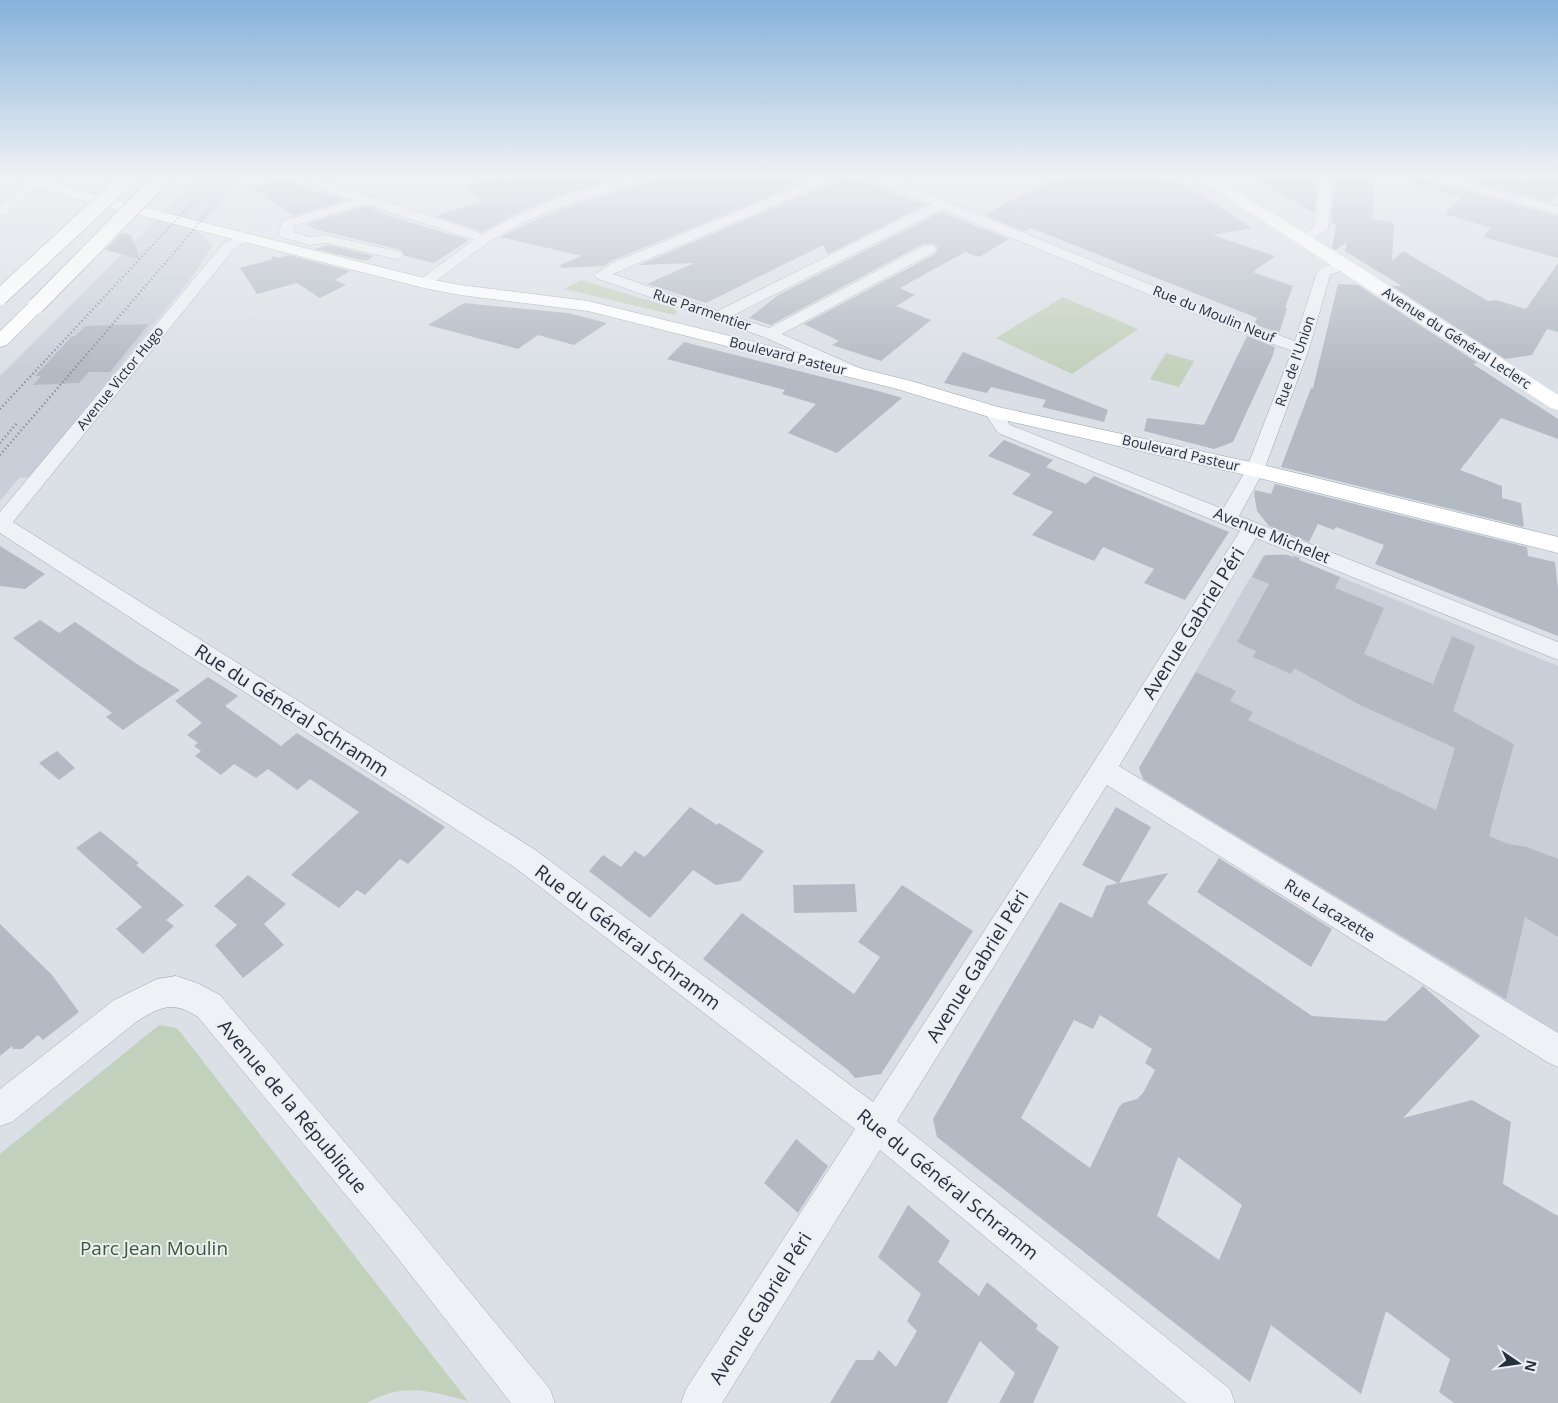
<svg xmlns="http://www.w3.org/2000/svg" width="1558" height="1403" viewBox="0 0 1558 1403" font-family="'Open Sans',sans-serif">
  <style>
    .built { fill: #c9cfd9 }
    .green { fill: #c2d1bc }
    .building { fill: #b3bac3; fill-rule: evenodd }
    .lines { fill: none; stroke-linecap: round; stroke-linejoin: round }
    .street-casing { stroke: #a1a7b0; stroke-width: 1 }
    .primary-casing { stroke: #9aa5b2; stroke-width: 1 }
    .highway-casing { stroke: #828e9d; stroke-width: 1 }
    .street { fill: #eef1f5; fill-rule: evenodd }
    .secondary { fill: #fff; fill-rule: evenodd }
    .primary { fill: #fff; fill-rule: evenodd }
    .highway { fill: #fff; fill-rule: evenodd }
    .rail { stroke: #758090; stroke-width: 2.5; stroke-dasharray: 1 3; stroke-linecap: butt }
    .highway-bridge-casing { stroke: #828e9d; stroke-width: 17; stroke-linecap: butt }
    .highway-bridge { stroke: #fff; stroke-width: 16 }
    .labels { text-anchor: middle; stroke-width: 4; stroke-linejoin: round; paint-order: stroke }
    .far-street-label { font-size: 14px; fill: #252f3d; stroke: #ebeff4 }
    .street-label { font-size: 16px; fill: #252f3d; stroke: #ebeff4 }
    .near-street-label { font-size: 19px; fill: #252f3d; stroke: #ebeff4 }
    .near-park-label { font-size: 19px; fill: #3b5932; stroke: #ebeff4 }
  </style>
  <rect width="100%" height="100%" fill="#dbe0e6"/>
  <g class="built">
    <polygon points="199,177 241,177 197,231 213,245 192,277 30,477 19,478 0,501 0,376"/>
    <polygon points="1284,554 1558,666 1558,1032 1144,780 1139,768 1263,556"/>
  </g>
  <g class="green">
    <polygon points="581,280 674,308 676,311 675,315 564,289"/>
    <polygon points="1063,297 1138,329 1072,374 996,338"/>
    <polygon points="1166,353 1194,361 1179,387 1150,379"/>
    <path d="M 159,1025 L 177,1028 L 468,1401 C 429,1391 404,1382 367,1403 L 0,1403 L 0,1154 Z"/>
  </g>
  <g class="building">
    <polygon points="284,177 316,193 320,191 347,200 294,216 253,188"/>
    <polygon points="497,177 627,177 563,194 517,213 483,232 435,216 482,201 462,187"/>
    <polygon points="651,177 816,177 611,261 604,266 561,268 560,265 582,256 500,237 542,217 576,204 648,182"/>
    <polygon points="838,177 853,177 925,205 828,254 823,245 706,303 647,284 694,263 639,265 835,182"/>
    <polygon points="1058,177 1159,177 1185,185 1252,228 1213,235 1275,256 1253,272 1293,286 1285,308 1287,309 1279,333 1254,324 1257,318 1031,228 1024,231 984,215"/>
    <polygon points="1252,177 1319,177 1314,213"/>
    <polygon points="1335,177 1374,177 1373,219 1394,223 1392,261 1403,251 1488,301 1496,300 1526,309 1558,263 1558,332 1547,329 1532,355 1505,359 1392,286 1402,286 1345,251 1347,242 1336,250 1332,248 1336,225 1331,222"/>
    <polygon points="1411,177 1427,177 1431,182 1558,216 1558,258 1483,237 1491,228 1444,214 1462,198 1410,183"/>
    <polygon points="1455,177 1558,177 1558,193 1550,202"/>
    <polygon points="366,206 390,216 469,240 434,263 405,256 401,250 314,229 307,224"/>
    <polygon points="941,212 1009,239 979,257 965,252 900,288 915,295 896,306 931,320 881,361 832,345 839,341 804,324 935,254 938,248 934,244 923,244 771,325 749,318 778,295"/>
    <polygon points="122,233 131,235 140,259 105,250"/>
    <polygon points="328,245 374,256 366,261 315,249"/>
    <polygon points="289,255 350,271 335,280 346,285 320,298 297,283 257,294 240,268 271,260 273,256 278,258"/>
    <polygon points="1338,284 1358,285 1478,363 1473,364 1558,419 1558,439 1501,418 1460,470 1502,486 1502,498 1521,503 1524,527 1281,467 1311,388 1313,388"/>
    <polygon points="464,303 568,313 607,323 574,345 538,335 518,349 428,325"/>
    <polygon points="149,324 110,372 89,372 79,383 33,385 41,376 35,376 72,336 75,336 85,326"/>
    <polygon points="1247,336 1275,347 1273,355 1233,442 1214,449 1144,431 1147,418 1204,425"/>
    <polygon points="684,342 882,392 902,398 837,453 788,433 816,404 782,394 785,390 667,359"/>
    <polygon points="963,352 1108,410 1104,422 1042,407 1046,400 991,387 987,393 944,383"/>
    <polygon points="1004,440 1053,460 1046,467 1086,484 1094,476 1229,532 1185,600 1144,583 1154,569 1103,547 1094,561 1032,535 1053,512 1012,494 1031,474 988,456"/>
    <polygon points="1275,484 1527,547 1528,556 1555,562 1558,589 1558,636 1375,564 1384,545 1336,527 1334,530 1318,524 1309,542 1269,526 1257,511 1254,493 1255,490 1271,494"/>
    <polygon points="0,546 45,574 25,589 0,586"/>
    <polygon points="1265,555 1288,555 1295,558 1292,555 1300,558 1299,560 1340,577 1335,588 1384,608 1364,654 1433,684 1452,636 1475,646 1453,711 1514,744 1489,836 1508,844 1527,847 1558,859 1558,937 1525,917 1506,999 1143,779 1139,768 1196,672 1236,691 1230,701 1253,712 1248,720 1436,810 1455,748 1360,705 1294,668 1291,674 1253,657 1256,651 1237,642 1269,584 1252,577"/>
    <polygon points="40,620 59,633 75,622 137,664 180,690 123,730 106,717 112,713 13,638"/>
    <polygon points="208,677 238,696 225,706 281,746 297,733 445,827 408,864 400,859 365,895 357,890 339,908 291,875 359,812 310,779 297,790 268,769 256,778 234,764 221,775 195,756 201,751 194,746 198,743 187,735 202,723 175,701"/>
    <polygon points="57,751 75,768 59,780 39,763"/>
    <polygon points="690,807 717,825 719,823 764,851 740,881 716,885 693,870 650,918 589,871 603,855 621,867 635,851 645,857"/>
    <path d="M 1116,807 L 1151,827 L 1119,883 L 1168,873 L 1147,903 L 1312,1016 L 1386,1021 L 1423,986 L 1480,1036 L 1403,1118 L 1472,1100 L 1511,1122 L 1503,1184 L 1558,1216 L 1558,1403 L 1454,1403 L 1439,1392 L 1450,1359 L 1386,1311 L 1361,1394 L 1271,1325 L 1250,1382 L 937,1137 L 933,1119 L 1060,902 L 1092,918 L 1106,886 L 1118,883 L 1082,865 ZM 1100,1015 L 1152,1049 L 1145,1063 L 1155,1070 L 1143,1093 L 1137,1099 L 1123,1103 L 1119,1107 L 1090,1168 L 1021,1118 L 1074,1020 L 1093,1029 ZM 1178,1157 L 1242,1205 L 1219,1260 L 1157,1216 Z"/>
    <polygon points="100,831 139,863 136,865 184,905 166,920 174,926 143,954 116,929 142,907 76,848"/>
    <polygon points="1219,858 1332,929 1311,967 1197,892"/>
    <polygon points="248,875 286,904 264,924 284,945 243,978 215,945 237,925 214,906"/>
    <polygon points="855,884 857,912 794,913 793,885"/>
    <polygon points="902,885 973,931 881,1074 855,1078 848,1070 703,959 742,913 854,994 880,957 858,942"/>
    <polygon points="0,924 52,975 79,1012 43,1040 38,1035 22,1049 13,1049 12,1046 0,1056"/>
    <polygon points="796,1139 828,1166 798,1213 764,1183"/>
    <polygon points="908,1205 950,1241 938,1262 979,1296 987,1282 1038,1325 1036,1329 1059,1347 1033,1403 999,1403 1015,1373 980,1341 947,1403 830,1403 856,1360 873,1360 879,1350 896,1367 917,1331 907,1321 921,1294 878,1257"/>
  </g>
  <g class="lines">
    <defs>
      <g id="street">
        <polygon points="36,177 49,177 5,215 0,216 0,205"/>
        <path d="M 297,177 L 313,177 L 483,234 C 519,211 607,175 649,177 L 647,180 C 600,194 551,207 507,231 C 480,247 455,267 429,286 L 419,286 L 417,283 L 419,280 L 474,240 L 366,204 L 294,226 L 293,232 L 310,237 L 326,235 L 396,251 L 401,252 L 403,255 L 401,258 L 396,259 L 326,243 L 309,245 L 281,237 L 279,234 L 282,221 L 353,200 L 312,186 Z"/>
        <path d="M 820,177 L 836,177 L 834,180 L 613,274 L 718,311 L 931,204 L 873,180 L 871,177 L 887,177 L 1242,322 L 1295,341 L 1317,272 C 1323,265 1340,260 1349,262 L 1351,265 L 1349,268 L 1330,275 L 1309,349 L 1264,470 L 1239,516 L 1558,642 L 1558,660 L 1256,538 L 1119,766 L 1558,1033 L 1558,1067 L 1547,1062 L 1107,785 L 897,1121 L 1230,1389 L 1235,1403 L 1186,1403 L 880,1150 L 722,1403 L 681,1403 L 686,1389 L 855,1129 L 514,867 L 0,533 L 0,512 L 223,244 L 241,234 L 251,234 L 253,237 L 233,250 L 13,522 L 534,849 L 873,1102 L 1094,762 L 1240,531 L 998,433 L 984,412 L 987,408 L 993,407 L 999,408 L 1010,425 L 1223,509 L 1246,470 L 1292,351 L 1230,328 L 942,209 L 732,316 L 769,328 L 924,246 L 934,246 L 936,249 L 934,252 L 782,334 L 862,369 L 864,373 L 862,377 L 856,378 L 764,337 L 596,278 L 594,275 L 612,263 Z"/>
        <polygon points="1321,177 1333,177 1328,229 1308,242 1298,242 1296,239 1314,227"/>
        <polygon points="1429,177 1448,177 1558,206 1558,214 1431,180"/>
        <path d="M 176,976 L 197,983 L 220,995 L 409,1218 L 550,1389 L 555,1403 L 511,1403 L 385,1242 L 198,1017 C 172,1000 160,1007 136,1022 L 12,1122 L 0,1126 L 0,1089 L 114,1000 L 157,979 Z"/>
      </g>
      <polygon id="primary" points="10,177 32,177 106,198 424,278 460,285 588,301 911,381 998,407 1255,463 1558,537 1558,553 1255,477 986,416 897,389 588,311 460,295 424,288 96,204 12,180"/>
      <polygon id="highway" points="36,301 42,302 45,306 42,310 7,345 0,347 0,331 30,302"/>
    </defs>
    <use href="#street" class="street-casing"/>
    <use href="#primary" class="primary-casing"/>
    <use href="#highway" class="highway-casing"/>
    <use href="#street" class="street"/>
    <polygon class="secondary" points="1196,177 1213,177 1350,261 1558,395 1558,410 1551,408"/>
    <use href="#primary" class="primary"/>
    <use href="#highway" class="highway"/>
    <g class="rail">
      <polyline points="0,409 216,177"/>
      <polyline points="0,443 17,423"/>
      <polyline points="0,455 179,247 236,177"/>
    </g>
    <defs>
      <g id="highway-bridge">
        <polyline points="0,297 129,177"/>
        <polyline points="36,306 163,177"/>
      </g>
    </defs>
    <use href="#highway-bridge" class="highway-bridge-casing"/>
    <use href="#highway-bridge" class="highway-bridge"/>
  </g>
  <linearGradient id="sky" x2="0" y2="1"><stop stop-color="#86b2db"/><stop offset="0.47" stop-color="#eff1f4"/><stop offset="1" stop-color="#eff1f4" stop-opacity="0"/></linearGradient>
  <rect width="1558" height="373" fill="url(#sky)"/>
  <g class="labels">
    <g class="far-street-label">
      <text transform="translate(702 310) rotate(19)" y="5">Rue Parmentier</text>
      <text transform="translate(1214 314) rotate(22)" y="5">Rue du Moulin Neuf</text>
      <text transform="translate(1457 338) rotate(33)" y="5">Avenue du Général Leclerc</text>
      <text transform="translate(788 356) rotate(14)" y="5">Boulevard Pasteur</text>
      <text transform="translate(1295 361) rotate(-71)" y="5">Rue de l'Union</text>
      <text transform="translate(120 378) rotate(-51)" y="5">Avenue Victor Hugo</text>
      <text transform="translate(1181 453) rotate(13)" y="5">Boulevard Pasteur</text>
    </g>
    <g class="street-label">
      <text transform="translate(1272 535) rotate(22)" y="6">Avenue Michelet</text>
      <text transform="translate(1330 910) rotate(32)" y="6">Rue Lacazette</text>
    </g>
    <g class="near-street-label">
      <text transform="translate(1193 623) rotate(-58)" y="7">Avenue Gabriel Péri</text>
      <text transform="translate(292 710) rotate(33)" y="7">Rue du Général Schramm</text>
      <text transform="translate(628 937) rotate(37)" y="7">Rue du Général Schramm</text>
      <text transform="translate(977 966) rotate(-58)" y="7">Avenue Gabriel Péri</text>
      <text transform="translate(293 1106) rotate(50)" y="7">Avenue de la République</text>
      <text transform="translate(948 1184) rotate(39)" y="7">Rue du Général Schramm</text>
      <text transform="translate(760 1308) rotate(-58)" y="7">Avenue Gabriel Péri</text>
    </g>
    <g class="near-park-label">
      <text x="154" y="1255">Parc Jean Moulin</text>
    </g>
  </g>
  <g transform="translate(1518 1363) rotate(103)" stroke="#ebeff4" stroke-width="4" paint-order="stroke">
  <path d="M0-4L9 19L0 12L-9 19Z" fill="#252f3d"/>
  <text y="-8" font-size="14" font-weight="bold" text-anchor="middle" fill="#252f3d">N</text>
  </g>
</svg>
